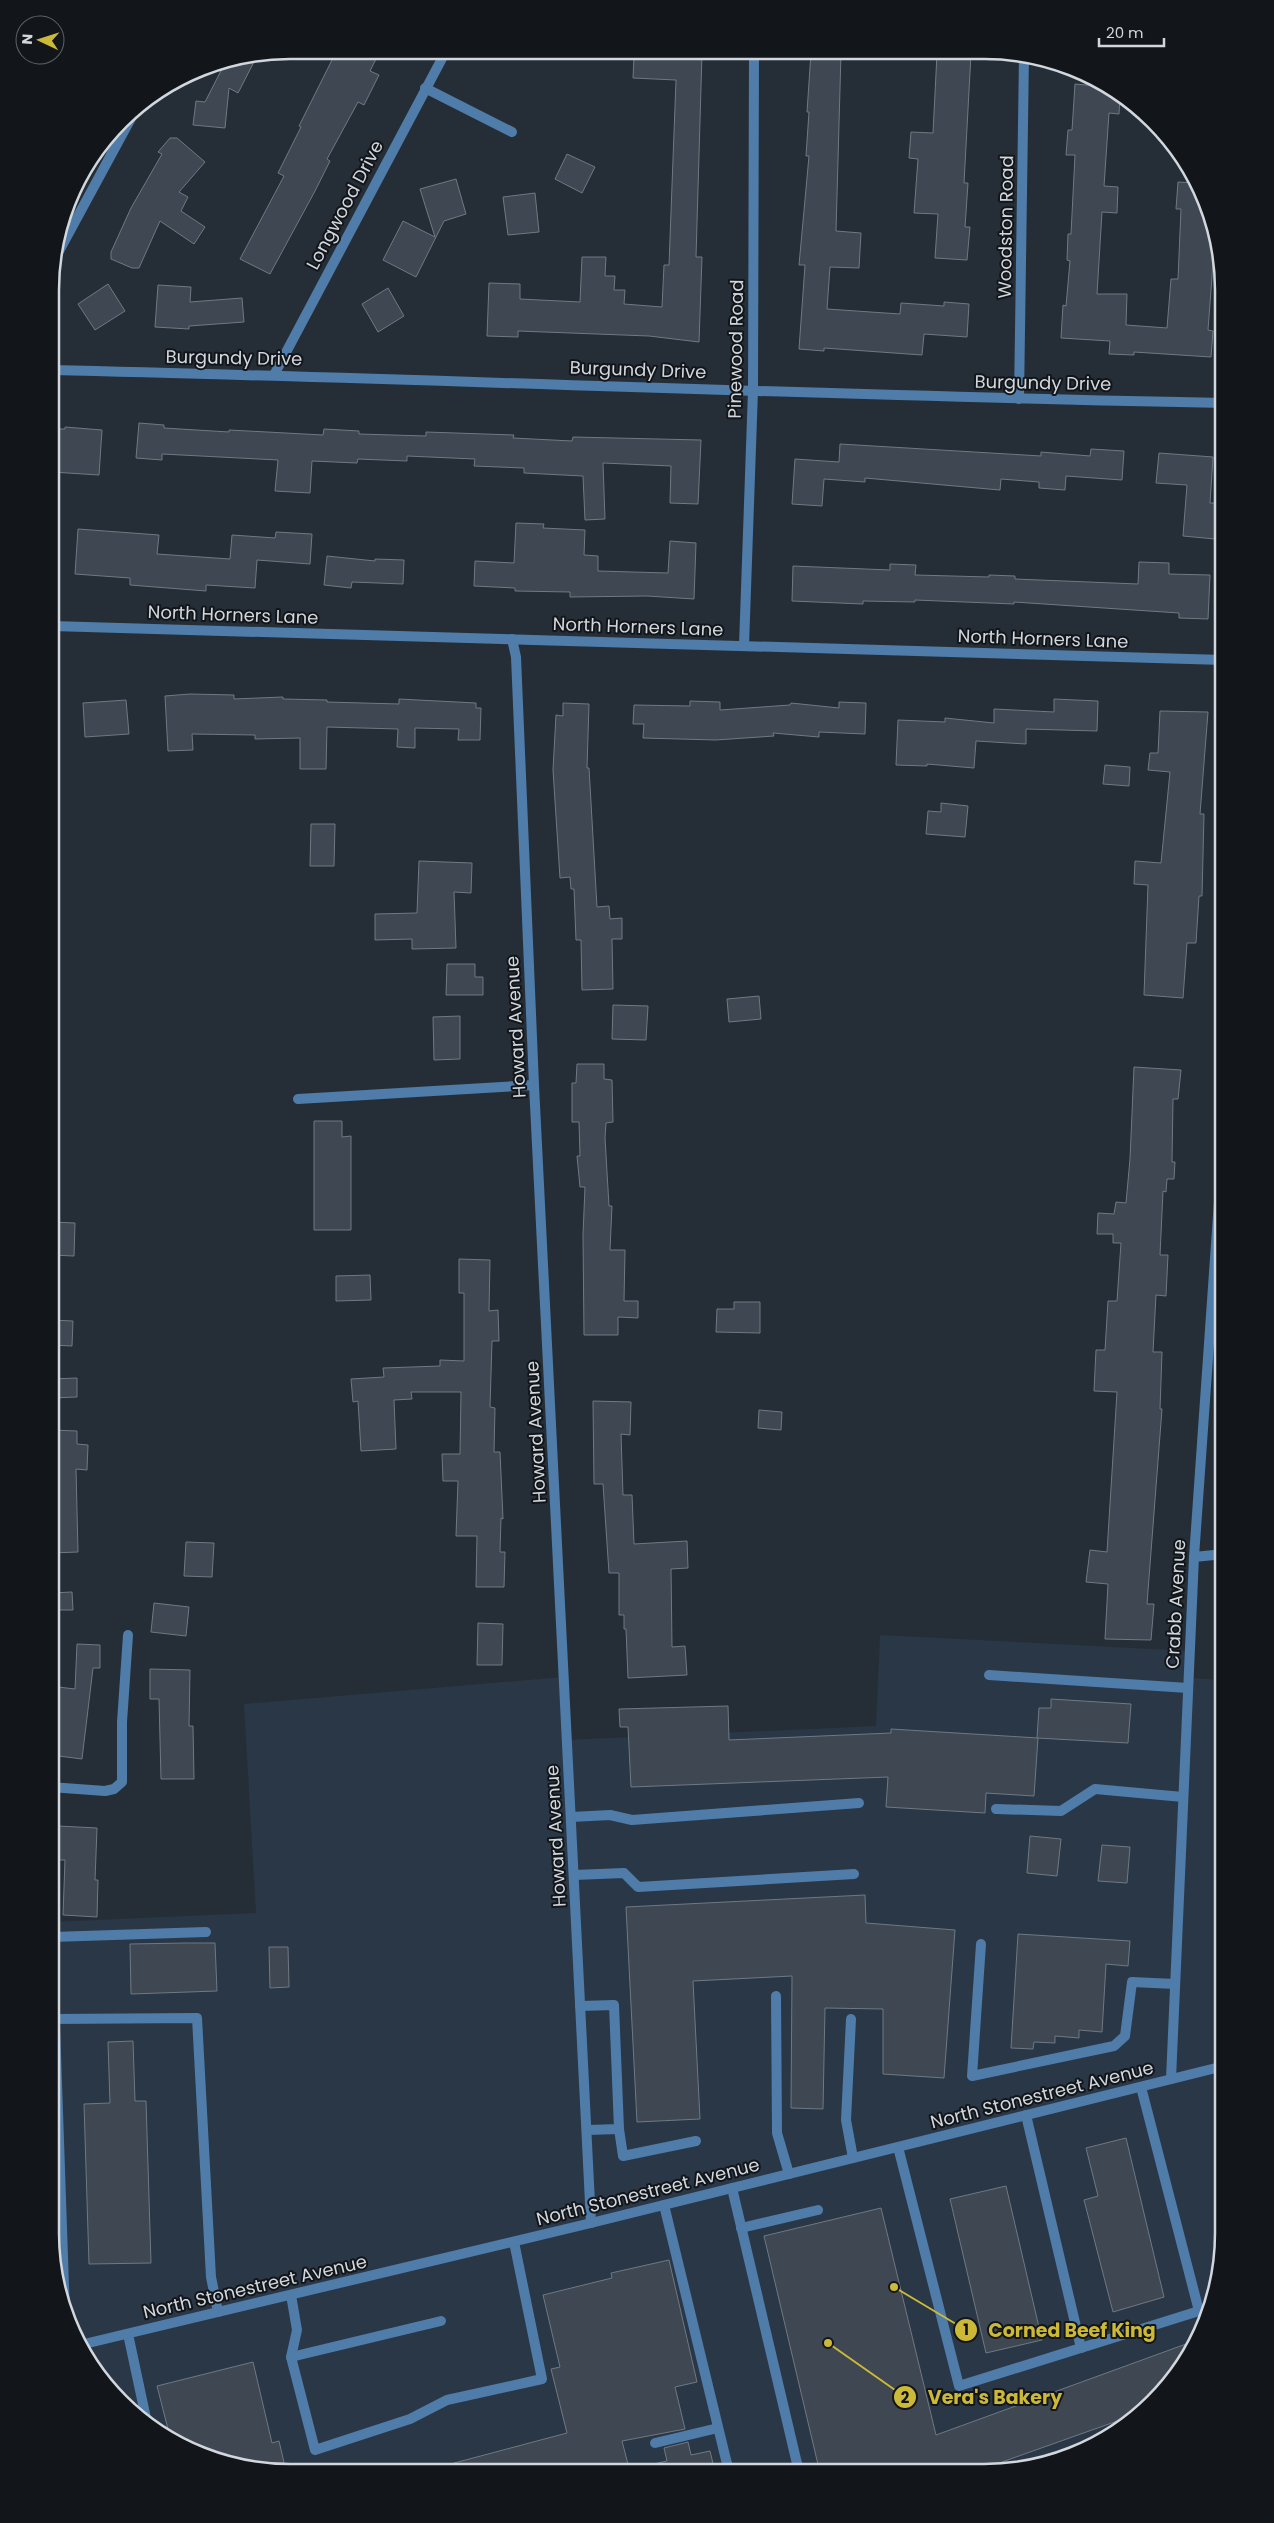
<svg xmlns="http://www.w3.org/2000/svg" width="1274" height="2523" viewBox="0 0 1274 2523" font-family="Poppins,sans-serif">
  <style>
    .built { fill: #2a3746 }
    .building { fill: #3e4752; stroke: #6f7984 }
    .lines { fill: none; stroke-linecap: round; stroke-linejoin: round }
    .service { stroke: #4f7ca9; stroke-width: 10 }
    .minor { stroke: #4f7ca9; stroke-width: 10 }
    .tertiary { stroke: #4f7ca9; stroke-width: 10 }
    .labels { text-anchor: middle; stroke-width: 4; stroke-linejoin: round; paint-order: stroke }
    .street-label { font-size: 18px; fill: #d1d7dd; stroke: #12161a }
    .rim { fill: none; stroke: #d1d7dd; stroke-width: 2.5 }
    .leader { fill: none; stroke: #cdb938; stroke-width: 2 }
    .callout-dot { fill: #cdb938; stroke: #12161a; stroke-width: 2 }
    .mark-label { font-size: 15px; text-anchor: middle; font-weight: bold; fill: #111 }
    .callout-label { font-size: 19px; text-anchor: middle; font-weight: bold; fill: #cdb938; stroke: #12161a; stroke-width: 4; stroke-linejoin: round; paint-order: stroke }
  </style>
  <rect width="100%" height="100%" fill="#252e37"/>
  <polygon class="built" points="880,1635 1190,1651 1189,1678 1224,1680 1223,2249 1206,2325 1174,2379 1118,2432 1108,2437 1034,2464 984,2473 258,2471 198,2455 132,2414 91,2367 63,2310 50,2233 50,1922 256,1913 244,1704 564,1677 567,1740 876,1726"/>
  <g class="building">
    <polygon points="337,50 380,51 370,71 379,75 364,105 358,102 327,159 330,161 315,191 270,274 240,259 284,176 278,173 301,127 299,126"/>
    <polygon points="671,52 702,53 696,257 702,257 699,342 649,336 518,331 518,337 487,336 489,283 520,284 520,299 580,302 582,257 606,257 605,276 615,276 614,290 625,290 624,304 662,307 664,265 669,265 676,80 633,78 634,57 671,58"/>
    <polygon points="811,53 841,53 836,231 861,233 859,268 830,267 827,309 900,314 901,303 944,306 944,302 969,304 967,337 924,334 922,355 824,348 824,351 799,349 805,265 799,265 809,156 806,156 809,112 807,112"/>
    <polygon points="937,54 971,54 964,183 968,183 965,227 970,227 967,260 935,258 938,214 914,213 918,159 909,158 911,132 933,133"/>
    <polygon points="257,56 238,93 229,88 225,128 193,125 196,101 205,102 225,63"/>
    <polygon points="1075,84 1108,87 1120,95 1119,114 1109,113 1104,186 1118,187 1117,213 1102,212 1097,294 1127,294 1126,325 1167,328 1171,279 1178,279 1181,209 1176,209 1178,182 1196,183 1211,213 1215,237 1208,330 1213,331 1211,357 1134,352 1134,355 1109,354 1110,341 1061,338 1063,305 1066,306 1070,261 1067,260 1068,234 1071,234 1075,155 1066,155 1068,130 1072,130"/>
    <polygon points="170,138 177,138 205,162 179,192 188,197 181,211 205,227 194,244 160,221 139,268 132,268 111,259 111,252 131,208 162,154 158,152"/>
    <polygon points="567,154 595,167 582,193 555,179"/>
    <polygon points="456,179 466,214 444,221 416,277 383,260 403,221 435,237 420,189"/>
    <polygon points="535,193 539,232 508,235 503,197"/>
    <polygon points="108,284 125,311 95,330 78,304"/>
    <polygon points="158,285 191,287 190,302 242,298 244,322 189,326 189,329 155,327"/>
    <polygon points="388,288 404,316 378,332 362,304"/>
    <polygon points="139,423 164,425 164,428 229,432 229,430 323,435 324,429 359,431 359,434 426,436 426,432 514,435 513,438 572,441 573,437 701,440 698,504 670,503 671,466 603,463 605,519 585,520 583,476 524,473 524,468 474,466 475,459 407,456 407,461 358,459 357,463 312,461 310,493 275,491 278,460 162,454 162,460 136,458"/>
    <polygon points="65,427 102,430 99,475 52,472 52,429 65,429"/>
    <polygon points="840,444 1041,456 1041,452 1090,456 1091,449 1124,451 1122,480 1066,476 1065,490 1039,488 1039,482 1001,479 1000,490 865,478 865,482 824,479 822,506 792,504 795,459 839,462"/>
    <polygon points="1159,453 1213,457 1210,503 1217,503 1215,539 1183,536 1187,485 1156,483"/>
    <polygon points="516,523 544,524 543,528 585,530 584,555 598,556 598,571 668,573 670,541 696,543 694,599 647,596 570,597 570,592 515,591 515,588 474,586 475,561 514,563"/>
    <polygon points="78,529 159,535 157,554 230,559 232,535 275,538 276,532 312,534 310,564 257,560 255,588 206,585 206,591 130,585 130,578 75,574"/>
    <polygon points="327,556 375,561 375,559 404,560 403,584 352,582 351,588 324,585"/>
    <polygon points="1139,562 1169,563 1169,574 1210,575 1208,619 1179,618 1179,613 1014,602 1014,604 915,600 915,602 863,601 863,604 792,601 793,566 890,570 890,564 916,565 915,575 989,577 989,575 1015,576 1015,579 1138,584"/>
    <polygon points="190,694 234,695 234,699 283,697 283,699 327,700 327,702 399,704 399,699 476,703 476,708 481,708 480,740 458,740 459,729 415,728 415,748 397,747 398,729 327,727 326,769 300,769 300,738 255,739 255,735 192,734 193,750 168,751 165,696"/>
    <polygon points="1054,699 1098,701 1097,731 1026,729 1026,744 976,741 974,768 927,764 927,766 896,765 898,720 945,722 945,718 994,723 994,709 1054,712"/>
    <polygon points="126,700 129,734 85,737 83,703"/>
    <polygon points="690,701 720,702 720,710 790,705 791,703 839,708 839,702 866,703 865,734 819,732 819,737 773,733 774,736 716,740 643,738 644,724 633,724 634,705 690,706"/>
    <polygon points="563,703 589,704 587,768 589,768 597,907 609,906 610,919 622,918 622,939 612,939 613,989 582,990 581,940 576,940 574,889 571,889 570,877 560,878 553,770 556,715 563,716"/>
    <polygon points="1160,711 1208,712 1200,814 1204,814 1202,896 1199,896 1196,943 1187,943 1183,998 1144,995 1148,885 1134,884 1135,861 1161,863 1170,772 1148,770 1150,753 1158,753"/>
    <polygon points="1105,765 1130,767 1129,786 1103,784"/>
    <polygon points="941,803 968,806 965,837 926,834 928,811 941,812"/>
    <polygon points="311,824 335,824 334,866 310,866"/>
    <polygon points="419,861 472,863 471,893 454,892 456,948 412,949 412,939 375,940 375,914 417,913"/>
    <polygon points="447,964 475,964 475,977 483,977 483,995 446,995"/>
    <polygon points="759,996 761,1019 729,1022 727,999"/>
    <polygon points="613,1005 648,1006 646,1040 612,1039"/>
    <polygon points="460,1016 460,1059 434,1060 433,1017"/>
    <polygon points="577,1064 604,1064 604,1079 612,1080 613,1122 606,1123 605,1138 609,1206 612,1206 610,1250 625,1250 624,1301 638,1301 638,1318 618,1317 618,1335 584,1335 583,1235 585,1187 580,1187 577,1156 580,1156 579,1122 572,1122 572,1083 576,1083"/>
    <polygon points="1134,1067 1181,1070 1178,1099 1173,1099 1172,1162 1175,1162 1174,1179 1167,1179 1166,1192 1163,1191 1160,1255 1168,1255 1166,1296 1156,1295 1153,1352 1162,1352 1160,1409 1162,1409 1147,1604 1154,1604 1151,1640 1105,1639 1108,1584 1086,1582 1090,1550 1107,1552 1117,1392 1094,1391 1096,1350 1105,1350 1108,1301 1117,1301 1121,1243 1113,1243 1113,1234 1097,1234 1098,1213 1114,1214 1116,1202 1126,1203 1130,1159"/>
    <polygon points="314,1121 342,1121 342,1137 351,1136 351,1230 314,1230"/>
    <polygon points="51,1222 75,1223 74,1256 51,1255"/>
    <polygon points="459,1259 490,1260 489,1311 498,1310 499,1341 492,1341 490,1407 495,1408 494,1452 500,1452 503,1519 501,1518 500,1552 505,1552 504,1587 476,1587 477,1536 456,1536 458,1481 443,1481 442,1454 460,1454 461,1392 411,1392 412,1399 394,1400 396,1449 361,1451 358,1401 353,1402 351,1379 384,1377 383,1368 440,1366 440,1360 464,1361 464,1293 459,1293"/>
    <polygon points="370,1275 371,1300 336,1301 336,1276"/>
    <polygon points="734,1302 760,1302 760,1333 716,1332 717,1309 734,1309"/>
    <polygon points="51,1320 73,1321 72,1346 51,1345"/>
    <polygon points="77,1378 77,1397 51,1398 51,1379"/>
    <polygon points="593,1401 631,1402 630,1435 621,1434 623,1495 632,1495 634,1544 687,1541 688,1568 671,1569 672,1647 685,1646 687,1675 628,1678 626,1629 624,1629 624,1615 619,1615 619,1573 609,1573 603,1484 594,1484"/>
    <polygon points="759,1410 782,1412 781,1430 758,1428"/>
    <polygon points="51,1430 77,1431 77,1444 88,1445 87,1470 76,1469 78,1552 51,1553"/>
    <polygon points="186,1542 214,1543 212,1577 184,1576"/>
    <polygon points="72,1592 73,1610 51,1610 51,1593"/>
    <polygon points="154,1603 189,1607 186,1636 151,1632"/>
    <polygon points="478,1623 503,1624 502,1665 477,1665"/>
    <polygon points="77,1644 100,1645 100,1668 93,1668 82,1759 51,1755 58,1687 75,1689"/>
    <polygon points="150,1669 190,1670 189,1726 193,1726 194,1779 161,1779 159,1699 150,1699"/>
    <polygon points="1051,1699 1131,1704 1128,1743 1037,1738 1039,1708 1051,1708"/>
    <polygon points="728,1706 729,1740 891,1733 891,1729 1038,1738 1034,1796 986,1793 985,1813 886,1807 888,1777 631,1787 628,1727 620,1727 619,1709"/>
    <polygon points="59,1826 97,1828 95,1880 98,1880 97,1917 63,1915 65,1860 58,1860"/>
    <polygon points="1030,1836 1061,1839 1057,1876 1027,1873"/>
    <polygon points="1102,1845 1130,1847 1127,1883 1098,1881"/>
    <polygon points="865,1895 866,1923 955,1930 944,2078 883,2074 883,2009 825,2008 823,2109 791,2108 792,1976 693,1981 700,2119 637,2122 626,1907"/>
    <polygon points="1018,1934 1130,1941 1128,1966 1106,1964 1102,2032 1079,2030 1079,2038 1055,2036 1055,2043 1034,2042 1033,2049 1011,2048"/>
    <polygon points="186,1943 215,1943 217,1991 131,1994 130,1944"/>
    <polygon points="269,1947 288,1947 289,1987 270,1988"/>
    <polygon points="133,2041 135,2101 146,2101 151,2263 89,2264 84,2104 110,2103 108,2042"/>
    <polygon points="1126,2138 1164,2297 1113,2312 1084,2200 1098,2196 1086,2148"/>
    <polygon points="1006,2186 1042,2340 986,2353 950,2199"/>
    <polygon points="881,2208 936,2435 1197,2340 1174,2379 1137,2414 971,2473 820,2473 764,2236"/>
    <polygon points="669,2260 697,2382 675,2387 685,2429 622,2441 630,2472 443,2471 443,2466 567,2433 551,2369 560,2367 543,2295 612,2278 611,2273"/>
    <polygon points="253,2362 272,2443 279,2441 286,2471 258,2471 198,2455 170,2437 157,2386"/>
    <polygon points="688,2442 691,2455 710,2451 715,2472 650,2472 649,2465 667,2461 664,2448"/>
  </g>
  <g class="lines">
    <g class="service">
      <polyline points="298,1099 534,1085"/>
      <polyline points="989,1675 1188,1688"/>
      <polyline points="50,1787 105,1791 114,1789 122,1782 122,1722 128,1635"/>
      <polyline points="996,1809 1061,1811 1095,1789 1183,1797"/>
      <polyline points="571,1817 610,1815 632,1820 859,1803"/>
      <polyline points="574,1875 624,1873 638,1887 854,1874"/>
      <polyline points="981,1944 972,2076 1114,2046 1125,2036 1132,1982 1175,1984"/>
      <polyline points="776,1996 777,2133 789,2174"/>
      <polyline points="580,2006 614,2005 619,2129 587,2130"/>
      <polyline points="51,2019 197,2018 211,2277 218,2312"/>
      <polyline points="851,2019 846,2120 853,2158"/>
      <polyline points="1026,2115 1081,2348"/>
      <polyline points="619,2129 623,2156 696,2141"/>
      <polyline points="898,2147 959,2386 1199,2311 1141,2087"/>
      <polyline points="732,2188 799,2472"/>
      <polyline points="664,2205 729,2472"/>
      <polyline points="741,2228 818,2210"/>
      <polyline points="291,2295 297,2330 291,2357 315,2450 410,2419 447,2400 542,2379 514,2242"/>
      <polyline points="65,2315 52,1937 206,1932"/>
      <polyline points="128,2334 147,2423"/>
      <polyline points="291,2357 441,2321"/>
      <polyline points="655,2443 718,2428"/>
    </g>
    <g class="minor">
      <polyline points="425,88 512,132"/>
      <polyline points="52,264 137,107"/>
      <path d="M 52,370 C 443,379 833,396 1224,403"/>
      <polyline points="274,375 446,51"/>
      <polyline points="1019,399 1024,55"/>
      <polyline points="512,639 516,657 534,1085 591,2223"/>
      <polyline points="744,646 753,390 754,53"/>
      <polyline points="1194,1557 1224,1554"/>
      <polyline points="1171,2079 1194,1557 1224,1130"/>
      <polyline points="80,2345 591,2223 1224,2066"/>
    </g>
    <polyline class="tertiary" points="52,626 1224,660"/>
  </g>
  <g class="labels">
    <g class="street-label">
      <text transform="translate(345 205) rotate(-62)" y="6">Longwood Drive</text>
      <text transform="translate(1006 227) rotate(-89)" y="6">Woodston Road</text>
      <text transform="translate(736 349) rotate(-89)" y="6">Pinewood Road</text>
      <text transform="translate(234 358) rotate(1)" y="6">Burgundy Drive</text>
      <text transform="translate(638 370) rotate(2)" y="6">Burgundy Drive</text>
      <text transform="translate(1043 383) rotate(1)" y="6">Burgundy Drive</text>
      <text transform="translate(233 615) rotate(2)" y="6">North Horners Lane</text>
      <text transform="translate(638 627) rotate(2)" y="6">North Horners Lane</text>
      <text transform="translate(1043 639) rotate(2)" y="6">North Horners Lane</text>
      <text transform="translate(516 1027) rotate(-93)" y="6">Howard Avenue</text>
      <text transform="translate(536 1432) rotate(-93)" y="6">Howard Avenue</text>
      <text transform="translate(1176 1604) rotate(-87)" y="6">Crabb Avenue</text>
      <text transform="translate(556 1836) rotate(-93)" y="6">Howard Avenue</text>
      <text transform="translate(1042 2095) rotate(-14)" y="6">North Stonestreet Avenue</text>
      <text transform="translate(648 2192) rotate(-14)" y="6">North Stonestreet Avenue</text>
      <text transform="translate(255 2287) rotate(-13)" y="6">North Stonestreet Avenue</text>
    </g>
  </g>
  <path d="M0 0H1274V2523H0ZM290 59H984A231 231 0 0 1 1215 290V2233A231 231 0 0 1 984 2464H290A231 231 0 0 1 59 2233V290A231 231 0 0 1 290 59Z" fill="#12161a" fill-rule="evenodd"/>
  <path class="rim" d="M290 59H984A231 231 0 0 1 1215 290V2233A231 231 0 0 1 984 2464H290A231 231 0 0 1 59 2233V290A231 231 0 0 1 290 59Z"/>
  <path class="leader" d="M894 2287L966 2330M828 2343L905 2397"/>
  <g class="callout-dot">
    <circle cx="894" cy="2287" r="5"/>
    <circle cx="828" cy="2343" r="5"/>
    <circle cx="966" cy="2330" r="12"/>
    <circle cx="905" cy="2397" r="12"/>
  </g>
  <g class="mark-label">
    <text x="966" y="2335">1</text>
    <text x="905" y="2403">2</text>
  </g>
  <g class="callout-label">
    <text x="1072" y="2337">Corned Beef King</text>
    <text x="995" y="2404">Vera's Bakery</text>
  </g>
  <g transform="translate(40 40) rotate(274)"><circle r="24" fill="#12161a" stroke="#5e6368"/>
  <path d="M0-4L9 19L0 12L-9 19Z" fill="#cdb938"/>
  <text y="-8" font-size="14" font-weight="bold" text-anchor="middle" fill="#d1d7dd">N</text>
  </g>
  <path d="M1099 38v8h65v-8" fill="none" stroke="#d1d7dd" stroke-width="2.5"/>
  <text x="1106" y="38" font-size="15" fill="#d1d7dd" stroke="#12161a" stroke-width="4" paint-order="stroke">20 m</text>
</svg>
